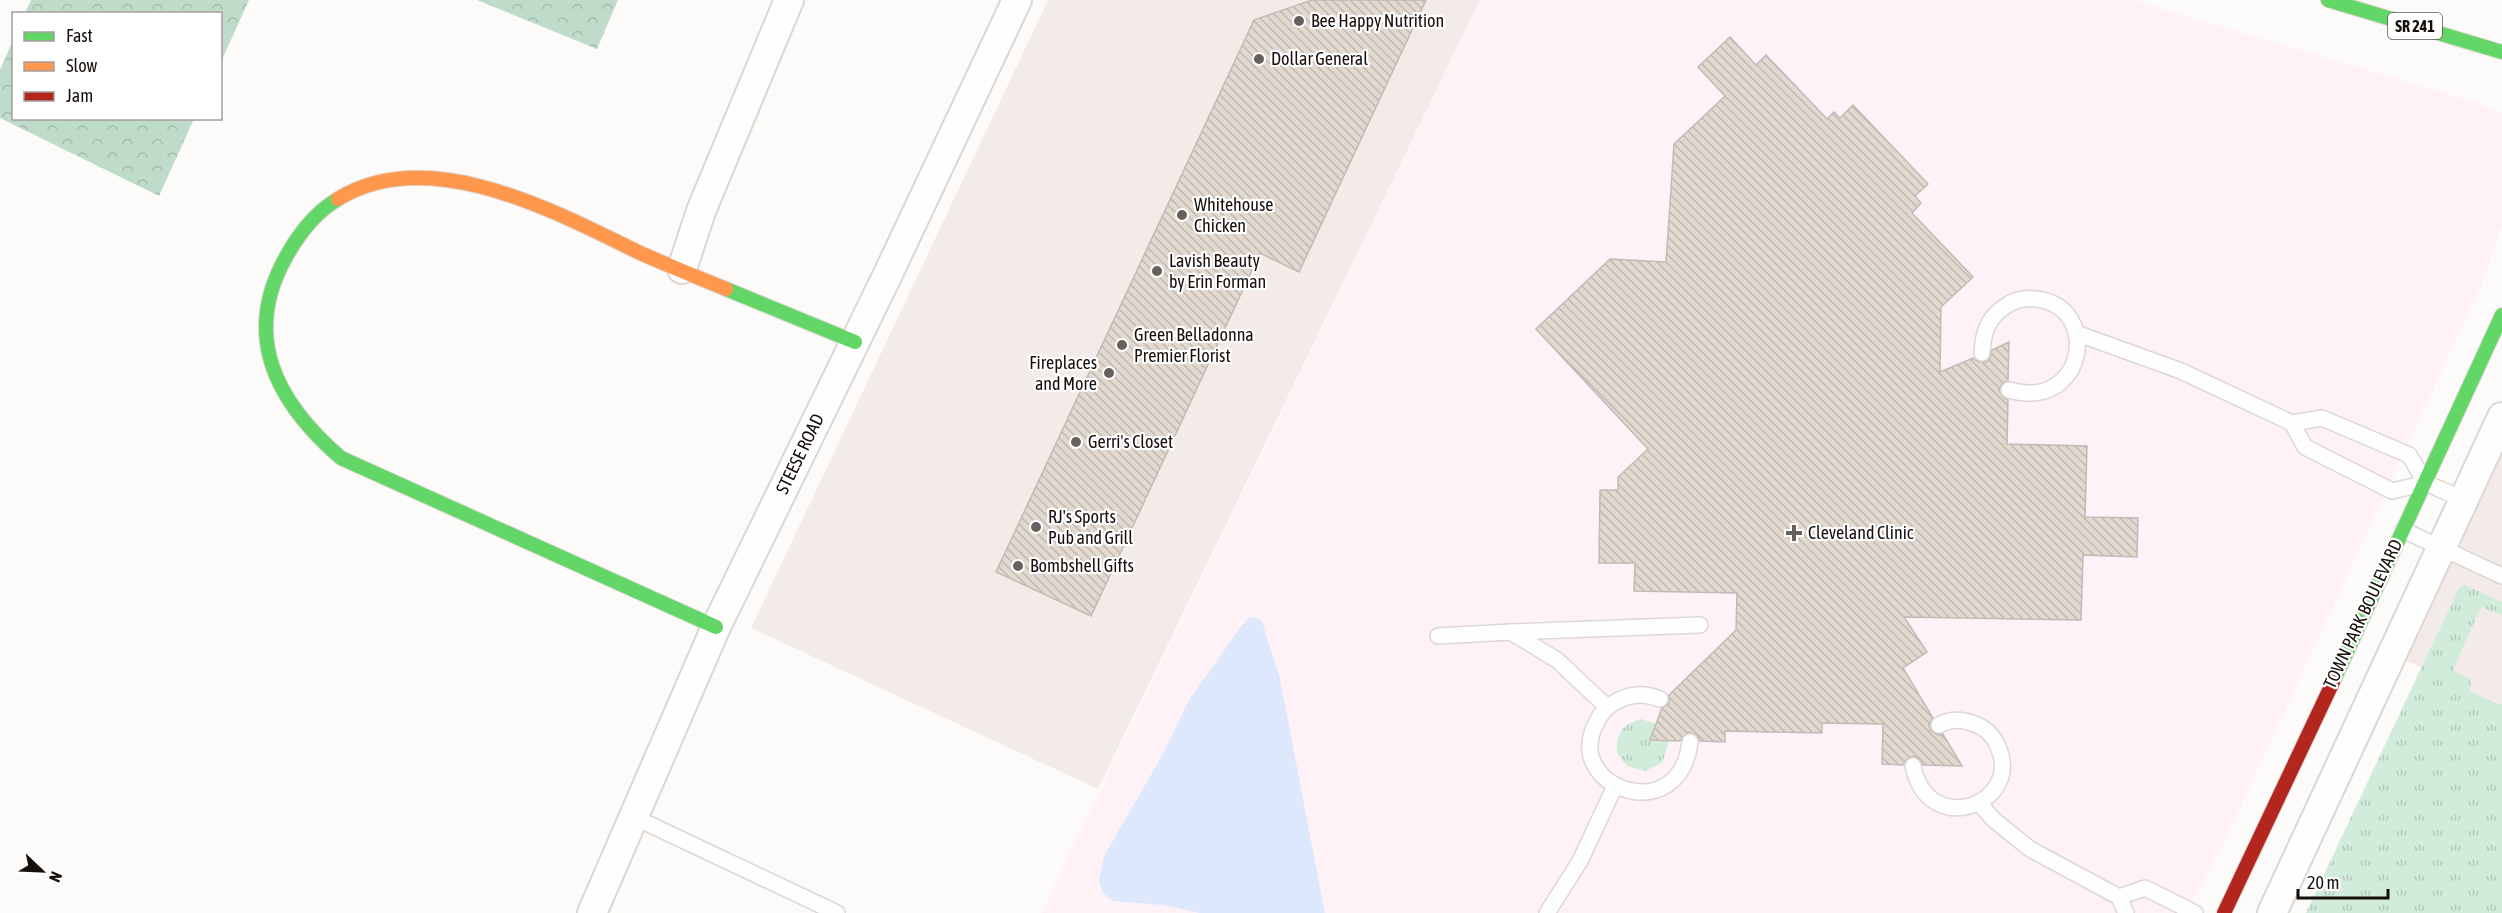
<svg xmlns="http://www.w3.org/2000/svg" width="2502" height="913" viewBox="0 0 2502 913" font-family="'Asap Condensed',sans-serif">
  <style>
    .built { fill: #f3ebe7 }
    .medical { fill: #fef2f6 }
    .grass { fill: url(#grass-tufts) }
    .forest { fill: url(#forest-crowns) }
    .water { fill: #dee8fc }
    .building { fill: url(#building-back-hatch); stroke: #bfbbb6; stroke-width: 1.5 }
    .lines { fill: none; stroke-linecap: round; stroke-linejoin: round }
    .lane-casing { stroke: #dcd7d3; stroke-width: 18 }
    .street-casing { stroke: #dcd7d3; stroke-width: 32 }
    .fast-casing { stroke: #dcd7d3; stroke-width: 16 }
    .slow-casing { stroke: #dcd7d3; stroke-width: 16 }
    .jam-casing { stroke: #dcd7d3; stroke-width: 16 }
    .lane { stroke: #fffefe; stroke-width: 15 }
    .street { stroke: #fffefe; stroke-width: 28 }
    .fast { stroke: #63d668; stroke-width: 14 }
    .slow { stroke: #ff974d; stroke-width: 14 }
    .jam { stroke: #b3261e; stroke-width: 14 }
    .poi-dot { fill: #67615e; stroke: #fff; stroke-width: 2 }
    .labels { text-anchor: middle; stroke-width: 4.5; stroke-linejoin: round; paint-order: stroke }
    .shield { fill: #fff; stroke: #5c5654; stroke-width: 1.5 }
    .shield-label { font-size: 16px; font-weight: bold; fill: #160e0a }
    .poi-label { font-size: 18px; fill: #160e0a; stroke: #fff; text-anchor: start }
    .street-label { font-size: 18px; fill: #160e0a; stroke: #fff }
  </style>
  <defs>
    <pattern id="grass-tufts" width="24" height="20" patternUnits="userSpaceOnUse" patternTransform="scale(1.5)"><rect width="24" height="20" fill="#d1ecdb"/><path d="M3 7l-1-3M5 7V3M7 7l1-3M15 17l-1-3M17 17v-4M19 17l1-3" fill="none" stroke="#b3c9bb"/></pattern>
    <pattern id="forest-crowns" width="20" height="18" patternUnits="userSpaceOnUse" patternTransform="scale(1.5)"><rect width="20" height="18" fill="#bfdcca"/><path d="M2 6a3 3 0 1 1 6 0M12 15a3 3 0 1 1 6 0" fill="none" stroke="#a3bcac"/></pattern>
    <pattern id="building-back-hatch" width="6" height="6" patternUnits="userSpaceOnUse" patternTransform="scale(1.5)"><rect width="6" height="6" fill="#e2d9d0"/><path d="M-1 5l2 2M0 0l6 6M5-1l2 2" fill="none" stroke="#c1b9b1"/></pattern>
  </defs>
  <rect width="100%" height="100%" fill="#fdfbf9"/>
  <g class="built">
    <polygon points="1048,0 1480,0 1098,789 751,628"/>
    <polygon points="2502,417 2502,913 2306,913 2421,668 2393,654"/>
  </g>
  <polygon class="medical" points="1480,0 2133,0 2479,103 2502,114 2502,225 2485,277 2222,847 2187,913 1041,913"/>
  <g class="grass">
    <polygon points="2465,585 2502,602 2502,615 2481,607 2453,670 2471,680 2470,691 2499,705 2502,703 2502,913 2306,913 2460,586"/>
    <path d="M 1641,719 L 1657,724 L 1656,740 L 1669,741 L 1662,763 L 1645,771 L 1627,766 L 1617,753 C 1615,735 1623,723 1641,719 Z"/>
  </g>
  <g class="forest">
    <polygon points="31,0 249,0 221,62 220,14 25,13"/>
    <polygon points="477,0 618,0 597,49"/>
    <polygon points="13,40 14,118 194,119 159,196 0,118 0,70"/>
  </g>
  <polygon class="water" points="1255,617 1262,621 1280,679 1325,913 1200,913 1163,905 1113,901 1102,892 1099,879 1104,856 1163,754 1189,700 1240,628 1249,618"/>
  <g class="building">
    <polygon points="1312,0 1426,0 1299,272 1260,253 1091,616 996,572 1254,20"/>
    <polygon points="1730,37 1756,65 1766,55 1827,119 1834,112 1840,118 1853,105 1928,184 1915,196 1921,203 1912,213 1973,277 1941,307 1940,372 1973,358 1977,361 1986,362 1990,358 1992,350 2009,342 2008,381 2002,384 1999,390 2003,397 2008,400 2007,444 2087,446 2085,517 2138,518 2137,557 2083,555 2081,620 1904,617 1927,652 1903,668 1933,718 1929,724 1930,730 1938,735 1943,734 1962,766 1923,765 1919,759 1914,756 1906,760 1903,765 1882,764 1883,724 1822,723 1822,733 1725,731 1725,742 1700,741 1697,735 1688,732 1680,741 1650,740 1662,708 1669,703 1669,695 1736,630 1737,593 1634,591 1635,563 1599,563 1600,490 1618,490 1618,477 1648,449 1536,329 1610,259 1666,262 1674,144 1725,96 1698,67"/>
  </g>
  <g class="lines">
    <defs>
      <g id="lane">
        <polyline points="2076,333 2181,371 2292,423 2322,418 2409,455 2426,483"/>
        <path d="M 1982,353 C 1983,331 1989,315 2009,304 C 2017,299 2027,298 2036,299 C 2102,306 2086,412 2009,390"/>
        <polyline points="2292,423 2305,447 2392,491 2426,483 2465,500"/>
        <polyline points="2403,530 2502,576"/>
        <polyline points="1511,632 1700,625"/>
        <polyline points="1438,636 1511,632 1557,660 1607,707"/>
        <path d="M 1660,699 C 1643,692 1627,694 1612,704 C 1602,710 1597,720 1593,730 C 1570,790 1680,827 1690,742"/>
        <path d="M 1913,766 C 1928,839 2021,805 1999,749 C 1996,741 1991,733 1983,728 C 1969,720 1953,717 1939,725"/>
        <polyline points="1979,803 1994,820 2030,849 2119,897 2126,913"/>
        <polyline points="634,817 837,913"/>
        <polyline points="2119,897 2145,888 2195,913"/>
        <polyline points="1547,913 1580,861 1615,786"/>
      </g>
      <g id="street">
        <polyline points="682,269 701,211 789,0"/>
        <polyline points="592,913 716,627 888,274 1017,0"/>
        <polyline points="2272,913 2502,417"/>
      </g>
      <g id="fast">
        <polyline points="2328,0 2502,52"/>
        <path d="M 338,199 C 316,212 298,235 286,257 C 241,337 277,403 341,458 L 716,627"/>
        <polyline points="726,289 855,342"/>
        <polyline points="2333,682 2502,315"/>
      </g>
      <path id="slow" d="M 338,199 C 428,143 554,211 638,252 C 667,265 697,277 726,289"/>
      <polyline id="jam" points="2224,913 2333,682"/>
    </defs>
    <use href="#lane" class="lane-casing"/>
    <use href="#street" class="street-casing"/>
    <use href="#fast" class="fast-casing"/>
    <use href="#slow" class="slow-casing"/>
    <use href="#jam" class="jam-casing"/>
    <use href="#lane" class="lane"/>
    <use href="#street" class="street"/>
    <use href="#fast" class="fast"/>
    <use href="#slow" class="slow"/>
    <use href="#jam" class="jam"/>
  </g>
  <g class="poi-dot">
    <circle cx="1299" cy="21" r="6"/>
    <circle cx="1259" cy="59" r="6"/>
    <circle cx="1182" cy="215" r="6"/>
    <circle cx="1157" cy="271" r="6"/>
    <circle cx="1122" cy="345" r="6"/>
    <circle cx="1109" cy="373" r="6"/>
    <circle cx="1076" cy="442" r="6"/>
    <circle cx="1036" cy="527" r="6"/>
    <path d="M1791 524h6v6h6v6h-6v6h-6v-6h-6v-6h6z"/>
    <circle cx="1018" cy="566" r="6"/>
  </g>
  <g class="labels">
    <rect class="shield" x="2388" y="13" width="54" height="26" rx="4.5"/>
    <g class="shield-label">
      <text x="2415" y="32">SR 241</text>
    </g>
    <g class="poi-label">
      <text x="1311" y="27">Bee Happy Nutrition</text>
      <text x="1271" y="65">Dollar General</text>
      <text x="1194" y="211">Whitehouse<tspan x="1194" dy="21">Chicken</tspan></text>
      <text x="1169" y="267">Lavish Beauty<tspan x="1169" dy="21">by Erin Forman</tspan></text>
      <text x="1134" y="341">Green Belladonna<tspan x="1134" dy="21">Premier Florist</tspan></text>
      <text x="1097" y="369" text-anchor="end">Fireplaces<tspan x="1097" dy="21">and More</tspan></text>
      <text x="1088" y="448">Gerri's Closet</text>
      <text x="1048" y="523">RJ's Sports<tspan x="1048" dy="21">Pub and Grill</tspan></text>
      <text x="1808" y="539">Cleveland Clinic</text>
      <text x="1030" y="572">Bombshell Gifts</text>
    </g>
    <g class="street-label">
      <text transform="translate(800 454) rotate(-64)" y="6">STEESE ROAD</text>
      <text transform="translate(2363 614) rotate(-65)" y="6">TOWN PARK BOULEVARD</text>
    </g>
  </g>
  <rect x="12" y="12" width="210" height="108" fill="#ffffff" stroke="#a29f9d" stroke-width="1.5"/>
  <rect x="24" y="32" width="30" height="9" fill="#63d668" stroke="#a29f9d" stroke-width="1.5"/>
  <text x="66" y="42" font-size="18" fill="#160e0a">Fast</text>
  <rect x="24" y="62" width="30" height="9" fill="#ff974d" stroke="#a29f9d" stroke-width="1.5"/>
  <text x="66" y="72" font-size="18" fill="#160e0a">Slow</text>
  <rect x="24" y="92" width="30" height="9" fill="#b3261e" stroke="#a29f9d" stroke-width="1.5"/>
  <text x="66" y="102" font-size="18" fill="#160e0a">Jam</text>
  <g transform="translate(42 871) rotate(113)" stroke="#ffffff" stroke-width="4.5" paint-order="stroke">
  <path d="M0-4.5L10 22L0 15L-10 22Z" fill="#160e0a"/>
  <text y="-9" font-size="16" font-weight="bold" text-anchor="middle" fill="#160e0a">N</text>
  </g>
  <path d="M2298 889v9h90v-9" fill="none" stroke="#160e0a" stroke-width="3"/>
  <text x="2307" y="889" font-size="18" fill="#160e0a" stroke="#ffffff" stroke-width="4.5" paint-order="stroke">20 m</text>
</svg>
